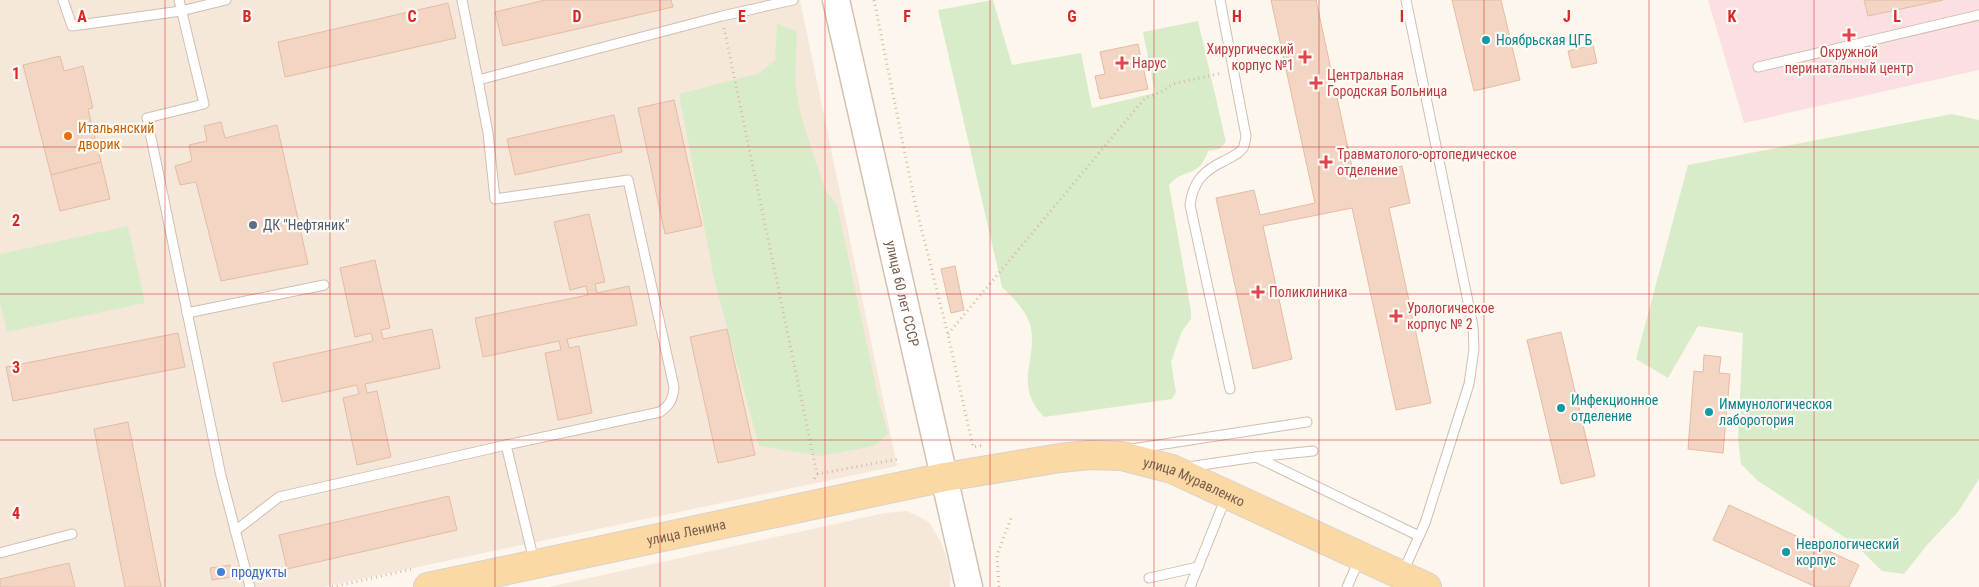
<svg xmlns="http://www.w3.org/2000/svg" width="1979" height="587" viewBox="0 0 1979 587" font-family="'Roboto Condensed',sans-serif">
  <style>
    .residential { fill: #f5e8da }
    .medical { fill: #fbdfe3 }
    .green { fill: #d8ecc9 }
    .building { fill: #f3d5c3; stroke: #e6bba3 }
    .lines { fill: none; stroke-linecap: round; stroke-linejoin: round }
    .lane-casing { stroke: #d1beb0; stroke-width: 11 }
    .secondary-casing { stroke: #d6c0b0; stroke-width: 29 }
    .primary-casing { stroke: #dad1cd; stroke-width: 30 }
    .path { stroke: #d9b8a5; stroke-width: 3; stroke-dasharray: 1 4; stroke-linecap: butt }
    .lane { stroke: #fff; stroke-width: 9 }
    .secondary { stroke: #fff; stroke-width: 26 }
    .primary { stroke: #fbd9a5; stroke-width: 28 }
    .grid { fill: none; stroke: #d62828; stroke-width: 1; stroke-opacity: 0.55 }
    .health-dot { fill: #e0444e; stroke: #fffaf3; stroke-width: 2 }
    .culture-dot { fill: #0f9aa8; stroke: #fffaf3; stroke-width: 2 }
    .food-dot { fill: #e8710a; stroke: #fffaf3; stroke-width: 2 }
    .service-dot { fill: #5c6f8a; stroke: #fffaf3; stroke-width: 2 }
    .shop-dot { fill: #3f7fe0; stroke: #fffaf3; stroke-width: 2 }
    .labels { text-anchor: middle; stroke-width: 4.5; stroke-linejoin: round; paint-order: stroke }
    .culture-label { font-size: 14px; fill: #0d838f; stroke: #fffaf3; text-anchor: start }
    .health-label { font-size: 14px; fill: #be3a42; stroke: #fffaf3; text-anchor: start }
    .food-label { font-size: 14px; fill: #c56008; stroke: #fffaf3; text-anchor: start }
    .service-label { font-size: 14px; fill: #4e5e75; stroke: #fffaf3; text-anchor: start }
    .street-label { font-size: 14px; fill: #7a5c4d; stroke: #fffaf3 }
    .shop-label { font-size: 14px; fill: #366cbe; stroke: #fffaf3; text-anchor: start }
    .grid-label { font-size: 16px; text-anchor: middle; font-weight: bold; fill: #d62828; stroke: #fffaf3; stroke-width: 4.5; stroke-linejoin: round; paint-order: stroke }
  </style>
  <rect width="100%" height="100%" fill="#fdf6ec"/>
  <g class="residential">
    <polygon points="0,0 800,0 897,466 323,587 0,587"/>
    <polygon points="907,511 929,522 942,544 950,570 950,587 548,587 885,513"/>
  </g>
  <polygon class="medical" points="1708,0 1979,0 1979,70 1744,123"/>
  <g class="green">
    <path d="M 993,0 L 1012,65 L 1081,53 L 1092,108 L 1155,93 L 1143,32 L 1198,21 L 1226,142 L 1219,149 L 1208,151 C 1199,179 1184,167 1169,185 L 1191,311 L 1191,319 L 1182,331 L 1171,362 L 1176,392 L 1172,399 L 1044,417 C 1012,384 1039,359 1030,324 C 1025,309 1013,298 1002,287 L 938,10 Z"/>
    <polygon points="777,23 797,32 795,83 801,116 825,190 837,205 879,401 888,434 874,446 820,456 759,446 715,283 679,94 760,73 775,60"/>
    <polygon points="1952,114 1979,120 1979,479 1958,512 1927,545 1904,574 1882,571 1855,544 1758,481 1741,464 1738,439 1743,333 1698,326 1668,378 1636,359 1688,165"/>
    <polygon points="128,226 145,303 7,332 0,303 0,254"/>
  </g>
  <g class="building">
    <polygon points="545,0 671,0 673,7 503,46 495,12"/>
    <polygon points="1271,0 1316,0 1354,176 1402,166 1410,203 1389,208 1431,403 1396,410 1352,208 1263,226 1292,359 1253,369 1216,198 1254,190 1260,215 1315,203"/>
    <polygon points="1452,0 1501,0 1520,80 1474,91"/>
    <polygon points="1864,0 1943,0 1868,16"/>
    <polygon points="448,3 456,38 285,77 278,42"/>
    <polygon points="1138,44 1148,89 1100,99 1095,76 1105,74 1100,52"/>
    <polygon points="1593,45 1597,63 1572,68 1568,51"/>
    <polygon points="60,56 64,71 83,66 93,108 88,109 101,162 51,175 23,65"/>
    <polygon points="674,100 702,226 665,234 638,108"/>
    <polygon points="614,115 622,152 515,175 507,139"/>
    <polygon points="221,122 225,138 277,125 308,264 221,281 196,182 180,185 175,166 192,161 189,145 207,141 204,126"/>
    <polygon points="101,162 110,199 60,211 51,175"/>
    <polygon points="589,214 605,282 595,284 597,293 629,286 637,325 567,339 569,348 579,346 592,413 558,420 545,353 561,350 559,341 483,357 475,318 588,295 586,286 570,290 554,222"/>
    <polygon points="375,260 390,328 381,330 383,339 432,329 440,368 365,384 367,393 377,391 391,457 357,465 343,398 359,394 357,385 282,402 273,363 373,341 371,333 355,337 340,268"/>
    <polygon points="955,266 964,310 951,313 941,269"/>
    <polygon points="727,329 755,455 718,463 690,337"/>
    <polygon points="1561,332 1595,476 1561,484 1527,340"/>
    <polygon points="178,333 185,367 13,401 6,367"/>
    <polygon points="1704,355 1721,357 1719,373 1730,374 1723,453 1688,449 1694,371 1703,372"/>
    <polygon points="128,422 161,587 125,587 94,429"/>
    <polygon points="449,496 457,530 287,569 279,535"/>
    <polygon points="1729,505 1859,565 1849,587 1816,587 1713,540"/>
    <polygon points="69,563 75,587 0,587 0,579"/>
    <polygon points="230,565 232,577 212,580 210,568"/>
  </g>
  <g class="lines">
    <defs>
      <g id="lane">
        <polyline points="63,0 72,26 181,11 226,0"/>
        <polyline points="179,0 204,104 147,118 221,476 250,587"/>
        <polyline points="462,0 478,80 722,16 793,0"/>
        <path d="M 1220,0 L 1246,136 C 1245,140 1245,145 1243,148 C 1239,154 1230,158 1224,161 C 1203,171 1193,182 1190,205 L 1230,389"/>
        <polyline points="1758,67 1979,15"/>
        <path d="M 478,80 L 488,133 L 495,199 L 628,180 L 674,387 C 673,399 670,405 660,412 L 506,445 L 534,561"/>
        <polyline points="187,313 324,285"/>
        <polyline points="1132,449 1307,422"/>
        <polyline points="1256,457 1313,451"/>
        <polyline points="1188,467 1256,457 1419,536"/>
        <polyline points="235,531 279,497 506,445"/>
        <polyline points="0,553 72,534"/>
        <polyline points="1403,572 1425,523 1469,384 1474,349 1473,326 1406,0"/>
        <polyline points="1149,578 1198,567"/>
        <polyline points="1190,587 1226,497"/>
        <polyline points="1347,587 1360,558"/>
      </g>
      <g id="secondary">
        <path id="s1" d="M 836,0 L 969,587"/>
      </g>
      <g id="primary">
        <path id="s2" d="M 428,587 L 945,477 L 1060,458 L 1090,455 L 1122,456 L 1172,469 L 1427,587"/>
      </g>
    </defs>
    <use href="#lane" class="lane-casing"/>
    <use href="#secondary" class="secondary-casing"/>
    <use href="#primary" class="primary-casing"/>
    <g class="path">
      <polyline points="874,0 915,203 948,335 973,447 984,445"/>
      <polyline points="724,28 817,474 813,481"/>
      <polyline points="948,334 1145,98 1161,92 1173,84 1222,73"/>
      <polyline points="817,474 898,459"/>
      <polyline points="332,587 413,569"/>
      <polyline points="999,587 997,555 1011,518"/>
    </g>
    <use href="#lane" class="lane"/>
    <use href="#secondary" class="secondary"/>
    <use href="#primary" class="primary"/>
  </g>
  <path class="grid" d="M 165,0 L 165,587M 330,0 L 330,587M 495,0 L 495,587M 660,0 L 660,587M 825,0 L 825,587M 990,0 L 990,587M 1154,0 L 1154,587M 1319,0 L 1319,587M 1484,0 L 1484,587M 1649,0 L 1649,587M 1814,0 L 1814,587M 0,147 L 1979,147M 0,294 L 1979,294M 0,440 L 1979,440"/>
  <g class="health-dot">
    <path d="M1846.5 27.5h5v5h5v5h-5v5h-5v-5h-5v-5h5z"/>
    <path d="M1302.5 49.5h5v5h5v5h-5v5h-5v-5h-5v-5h5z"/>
    <path d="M1119.5 55.5h5v5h5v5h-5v5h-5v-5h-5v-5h5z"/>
    <path d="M1313.5 75.5h5v5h5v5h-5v5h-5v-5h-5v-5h5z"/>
    <path d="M1323.5 154.5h5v5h5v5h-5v5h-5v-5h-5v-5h5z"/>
    <path d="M1255.5 284.5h5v5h5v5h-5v5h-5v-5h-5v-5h5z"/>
    <path d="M1393.5 308.5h5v5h5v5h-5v5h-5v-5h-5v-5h5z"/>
  </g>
  <g class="culture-dot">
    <circle cx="1486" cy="40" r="5"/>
    <circle cx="1561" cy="408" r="5"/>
    <circle cx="1709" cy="412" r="5"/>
    <circle cx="1786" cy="552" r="5"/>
  </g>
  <circle class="food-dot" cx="68" cy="136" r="5"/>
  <circle class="service-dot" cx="253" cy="225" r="5"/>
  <circle class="shop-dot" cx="221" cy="572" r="5"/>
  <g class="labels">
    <g class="culture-label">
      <text x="1496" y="45">Ноябрьская ЦГБ</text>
      <text x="1571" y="405">Инфекционное<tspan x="1571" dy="16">отделение</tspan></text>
      <text x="1719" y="409">Иммунологическоя<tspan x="1719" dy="16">лаборотория</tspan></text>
      <text x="1796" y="549">Неврологический<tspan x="1796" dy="16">корпус</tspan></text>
    </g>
    <g class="health-label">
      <text x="1294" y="54" text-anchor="end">Хирургический<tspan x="1294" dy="16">корпус №1</tspan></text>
      <text x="1849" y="57" text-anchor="middle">Окружной<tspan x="1849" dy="16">перинатальный центр</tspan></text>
      <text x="1132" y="68">Нарус</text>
      <text x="1327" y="80">Центральная<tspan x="1327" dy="16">Городская Больница</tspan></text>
      <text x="1337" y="159">Травматолого-ортопедическое<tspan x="1337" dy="16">отделение</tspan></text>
      <text x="1269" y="297">Поликлиника</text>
      <text x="1407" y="313">Урологическое<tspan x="1407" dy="16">корпус № 2</tspan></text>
    </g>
    <g class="food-label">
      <text x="78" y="133">Итальянский<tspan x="78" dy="16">дворик</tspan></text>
    </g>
    <g class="service-label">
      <text x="263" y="230">ДК "Нефтяник"</text>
    </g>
    <g class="street-label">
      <text dy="5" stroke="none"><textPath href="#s1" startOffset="301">улица 60 лет СССР</textPath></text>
      <text dy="5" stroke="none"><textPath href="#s2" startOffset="784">улица Муравленко</textPath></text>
      <text dy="5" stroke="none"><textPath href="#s2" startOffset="264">улица Ленина</textPath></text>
    </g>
    <g class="shop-label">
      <text x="231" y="577">продукты</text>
    </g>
  </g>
  <g class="grid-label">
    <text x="82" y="22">A</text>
    <text x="247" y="22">B</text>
    <text x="412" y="22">C</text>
    <text x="577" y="22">D</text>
    <text x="742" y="22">E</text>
    <text x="907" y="22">F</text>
    <text x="1072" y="22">G</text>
    <text x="1237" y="22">H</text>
    <text x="1402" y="22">I</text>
    <text x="1567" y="22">J</text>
    <text x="1732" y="22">K</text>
    <text x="1897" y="22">L</text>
    <text x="16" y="79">1</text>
    <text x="16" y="226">2</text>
    <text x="16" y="373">3</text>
    <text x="16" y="519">4</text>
  </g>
</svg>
